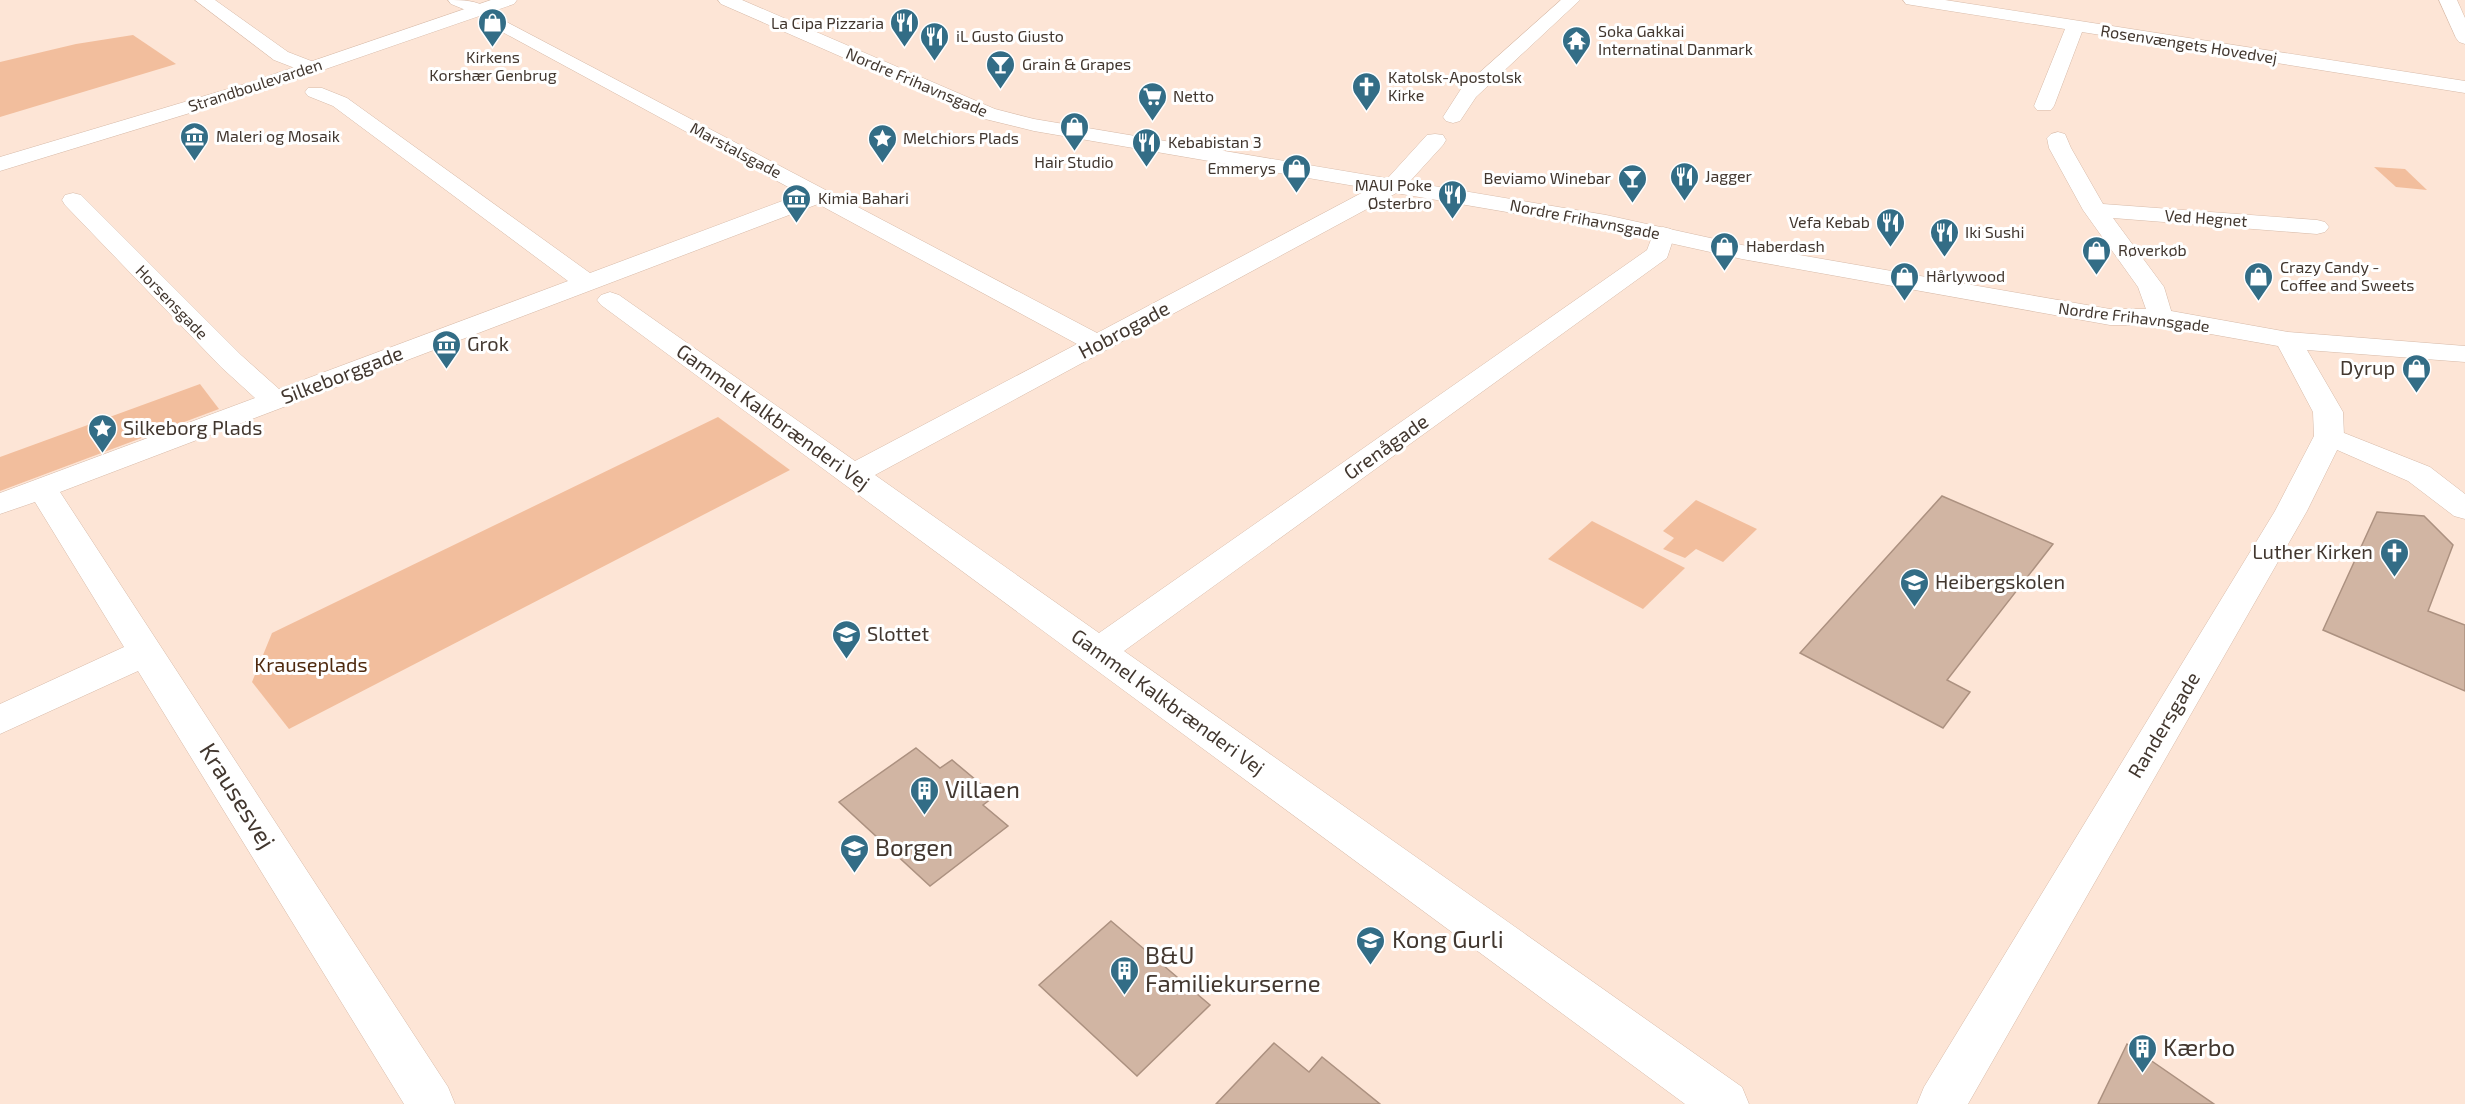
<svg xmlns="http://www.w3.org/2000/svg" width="2465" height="1104" viewBox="0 0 2465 1104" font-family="'Exo 2',sans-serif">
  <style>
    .green { fill: #f2be9d }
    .building { fill: #d1b5a3; stroke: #ac9180; stroke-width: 1.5 }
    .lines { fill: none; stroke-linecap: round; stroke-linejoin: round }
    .street-casing { stroke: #d7baa8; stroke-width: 1 }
    .secondary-casing { stroke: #d7baa8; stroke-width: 1 }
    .street { fill: #fff; fill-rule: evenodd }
    .secondary { fill: #fff; fill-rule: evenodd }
    .labels { text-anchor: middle; stroke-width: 6; stroke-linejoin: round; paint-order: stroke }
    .far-poi-label { font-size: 16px; fill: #42372f; stroke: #fff; text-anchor: start }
    .far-street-label { font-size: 16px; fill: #42372f; stroke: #fff }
    .street-label { font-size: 20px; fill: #42372f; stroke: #fff }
    .poi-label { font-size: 20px; fill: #42372f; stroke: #fff; text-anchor: start }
    .park-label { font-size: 20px; fill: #4f2a0f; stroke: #fff }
    .near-poi-label { font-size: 24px; fill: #42372f; stroke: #fff; text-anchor: start }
    .near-street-label { font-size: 24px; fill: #42372f; stroke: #fff }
  </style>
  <rect width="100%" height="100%" fill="#fde5d6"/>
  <g class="green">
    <polygon points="133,35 176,64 0,117 0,62 76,44"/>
    <polygon points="2374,167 2405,169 2427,190 2396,187"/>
    <polygon points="200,384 219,409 0,491 0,457"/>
    <polygon points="718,417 790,470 289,729 252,682 272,633"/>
    <polygon points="1696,500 1757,529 1723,562 1696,549 1685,558 1663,549 1674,538 1663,531"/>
    <polygon points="1592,521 1685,568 1643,609 1548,559"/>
  </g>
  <g class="building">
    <polygon points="1942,496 2053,544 1947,680 1970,692 1943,728 1800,653"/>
    <polygon points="2377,512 2424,516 2453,545 2428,611 2465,625 2465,691 2323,630"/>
    <polygon points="916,748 940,768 952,760 995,796 983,805 1008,826 930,886 839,802"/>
    <polygon points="1111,921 1210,1005 1137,1076 1039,985"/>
    <polygon points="1274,1043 1309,1072 1322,1057 1380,1104 1216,1104"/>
    <polygon points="2127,1044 2214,1104 2098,1104"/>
  </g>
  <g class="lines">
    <defs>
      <g id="street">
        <polygon points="195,0 215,0 288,52 319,64 322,68 319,72 305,72 274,60"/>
        <path d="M 448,0 C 462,0 478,0 488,9 L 485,13 L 473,13 L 451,4 Z"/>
        <polygon points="1561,0 1580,0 1476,97 1460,121 1453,123 1446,121 1443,117 1461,89"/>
        <polygon points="1903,0 1945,0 2465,81 2465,93 2082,32 2054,106 2051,110 2037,110 2034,106 2065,29 1912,5 1906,4"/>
        <polygon points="2439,0 2457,0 2465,18 2465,44 2459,42 2456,38"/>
        <polygon points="501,19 1097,333 1386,180 1427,135 1435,134 1443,135 1446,140 1443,145 1402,190 875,475 1099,633 1647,250 1655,229 1663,227 1671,229 1675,234 1667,258 1124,651 1742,1087 1749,1104 1685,1104 601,305 597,300 601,295 610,292 619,295 855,461 1077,344 818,204 60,492 448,1087 455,1104 404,1104 138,671 0,734 0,704 124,647 35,502 0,514 0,493 255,398 221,367 65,205 62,200 65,195 73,193 81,195 241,355 279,389 568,281 333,106 308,96 305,92 308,88 322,88 347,98 590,273 801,194 495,28 492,24 495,20"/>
        <polygon points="2058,132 2065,134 2071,148 2103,204 2317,220 2325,222 2329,227 2325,232 2317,234 2113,218 2164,287 2173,317 2169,323 2160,325 2151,323 2138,287 2083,210 2049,148 2047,138 2051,134"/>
        <polygon points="2329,427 2430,467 2465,494 2465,519 2454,516 2408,481 2319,442 2314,436 2319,430"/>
      </g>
      <g id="secondary">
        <polygon points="491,0 517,0 514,4 262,91 0,171 0,157 248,83"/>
        <polygon points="718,0 742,0 995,109 1034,119 1606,215 1742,245 2110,309 2160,309 2288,332 2465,346 2465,362 2307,350 2343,412 2344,436 2307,511 1968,1104 1917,1104 1924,1087 2275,511 2314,436 2313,412 2278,346 2160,325 2110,325 1742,259 1606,229 1034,131 981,118 721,4"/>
      </g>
    </defs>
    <use href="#street" class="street-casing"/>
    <use href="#secondary" class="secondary-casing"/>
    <use href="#street" class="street"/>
    <use href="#secondary" class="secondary"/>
  </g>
  <defs>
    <symbol id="shop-pin" viewBox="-11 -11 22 30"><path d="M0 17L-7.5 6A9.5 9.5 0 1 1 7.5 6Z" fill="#336d86" stroke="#fff"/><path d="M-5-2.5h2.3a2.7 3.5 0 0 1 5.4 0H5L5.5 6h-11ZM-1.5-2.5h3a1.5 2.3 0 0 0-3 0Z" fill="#fff"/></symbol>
    <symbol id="restaurant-pin" viewBox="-11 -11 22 30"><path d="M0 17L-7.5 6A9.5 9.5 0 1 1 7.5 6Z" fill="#336d86" stroke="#fff"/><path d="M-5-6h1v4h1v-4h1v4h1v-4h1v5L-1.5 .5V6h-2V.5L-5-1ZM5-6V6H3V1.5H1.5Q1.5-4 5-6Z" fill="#fff"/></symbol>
    <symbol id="temple-pin" viewBox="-11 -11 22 30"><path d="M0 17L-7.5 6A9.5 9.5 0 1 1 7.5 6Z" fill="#336d86" stroke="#fff"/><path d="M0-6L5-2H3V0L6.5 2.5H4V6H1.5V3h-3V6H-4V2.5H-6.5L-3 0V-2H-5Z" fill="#fff"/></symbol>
    <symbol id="bar-pin" viewBox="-11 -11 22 30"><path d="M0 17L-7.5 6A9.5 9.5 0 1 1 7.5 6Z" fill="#336d86" stroke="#fff"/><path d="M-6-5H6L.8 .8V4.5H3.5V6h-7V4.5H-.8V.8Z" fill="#fff"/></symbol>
    <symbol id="church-pin" viewBox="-11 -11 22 30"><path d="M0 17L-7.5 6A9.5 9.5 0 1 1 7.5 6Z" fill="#336d86" stroke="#fff"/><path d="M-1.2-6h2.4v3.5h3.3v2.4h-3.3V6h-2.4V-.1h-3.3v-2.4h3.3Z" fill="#fff"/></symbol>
    <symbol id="supermarket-pin" viewBox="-11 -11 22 30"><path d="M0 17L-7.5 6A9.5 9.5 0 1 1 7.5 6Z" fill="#336d86" stroke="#fff"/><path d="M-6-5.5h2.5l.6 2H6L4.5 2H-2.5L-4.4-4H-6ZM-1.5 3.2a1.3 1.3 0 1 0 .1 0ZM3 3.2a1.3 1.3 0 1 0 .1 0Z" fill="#fff"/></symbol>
    <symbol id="museum-pin" viewBox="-11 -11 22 30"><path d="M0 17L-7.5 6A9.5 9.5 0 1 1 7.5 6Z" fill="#336d86" stroke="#fff"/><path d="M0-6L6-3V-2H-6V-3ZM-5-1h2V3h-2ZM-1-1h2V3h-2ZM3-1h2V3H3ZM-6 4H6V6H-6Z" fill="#fff"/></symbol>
    <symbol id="sight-pin" viewBox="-11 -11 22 30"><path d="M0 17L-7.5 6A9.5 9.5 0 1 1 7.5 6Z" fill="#336d86" stroke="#fff"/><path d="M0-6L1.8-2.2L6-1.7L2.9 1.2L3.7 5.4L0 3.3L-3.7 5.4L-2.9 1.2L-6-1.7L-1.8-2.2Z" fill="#fff"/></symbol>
    <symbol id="school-pin" viewBox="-11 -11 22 30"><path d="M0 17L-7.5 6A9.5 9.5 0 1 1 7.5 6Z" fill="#336d86" stroke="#fff"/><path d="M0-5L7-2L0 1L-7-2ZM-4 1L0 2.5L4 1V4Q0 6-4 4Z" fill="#fff"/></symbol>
    <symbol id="building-pin" viewBox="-11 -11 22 30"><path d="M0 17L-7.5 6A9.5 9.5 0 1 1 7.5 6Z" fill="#336d86" stroke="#fff"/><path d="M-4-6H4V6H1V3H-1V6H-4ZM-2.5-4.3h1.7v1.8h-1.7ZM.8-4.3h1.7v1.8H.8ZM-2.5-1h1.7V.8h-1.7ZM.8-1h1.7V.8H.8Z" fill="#fff"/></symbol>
  </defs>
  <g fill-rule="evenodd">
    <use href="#shop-pin" x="476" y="6" width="33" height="45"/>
    <use href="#restaurant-pin" x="888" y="6" width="33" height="45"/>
    <use href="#restaurant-pin" x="918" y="20" width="33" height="45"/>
    <use href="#temple-pin" x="1560" y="24" width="33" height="45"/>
    <use href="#bar-pin" x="984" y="48" width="33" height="45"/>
    <use href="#church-pin" x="1350" y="70" width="33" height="45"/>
    <use href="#supermarket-pin" x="1136" y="80" width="33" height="45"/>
    <use href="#shop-pin" x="1058" y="110" width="33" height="45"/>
    <use href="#museum-pin" x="178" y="120" width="33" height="45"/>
    <use href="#sight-pin" x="866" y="122" width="33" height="45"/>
    <use href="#restaurant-pin" x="1130" y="126" width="33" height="45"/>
    <use href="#shop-pin" x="1280" y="152" width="33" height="45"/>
    <use href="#restaurant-pin" x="1668" y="160" width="33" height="45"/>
    <use href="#bar-pin" x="1616" y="162" width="33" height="45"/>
    <use href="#restaurant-pin" x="1436" y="178" width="33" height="45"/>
    <use href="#museum-pin" x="780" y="182" width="33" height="45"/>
    <use href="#restaurant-pin" x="1874" y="206" width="33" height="45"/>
    <use href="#restaurant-pin" x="1928" y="216" width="33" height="45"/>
    <use href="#shop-pin" x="1708" y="230" width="33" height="45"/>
    <use href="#shop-pin" x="2080" y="234" width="33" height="45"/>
    <use href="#shop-pin" x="1888" y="260" width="33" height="45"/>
    <use href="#shop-pin" x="2242" y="260" width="33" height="45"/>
    <use href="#museum-pin" x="430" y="328" width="33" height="45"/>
    <use href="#shop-pin" x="2400" y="352" width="33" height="45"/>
    <use href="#sight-pin" x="86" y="412" width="33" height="45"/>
    <use href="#church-pin" x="2378" y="536" width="33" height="45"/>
    <use href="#school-pin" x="1898" y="566" width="33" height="45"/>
    <use href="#school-pin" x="830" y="618" width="33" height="45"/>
    <use href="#building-pin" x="908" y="774" width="33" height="45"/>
    <use href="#school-pin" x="838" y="832" width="33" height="45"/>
    <use href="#school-pin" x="1354" y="924" width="33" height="45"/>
    <use href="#building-pin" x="1108" y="954" width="33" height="45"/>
    <use href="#building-pin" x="2126" y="1032" width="33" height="45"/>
  </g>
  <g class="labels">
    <g class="far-poi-label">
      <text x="884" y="29" text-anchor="end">La Cipa Pizzaria</text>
      <text x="1598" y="37">Soka Gakkai<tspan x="1598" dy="18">Internatinal Danmark</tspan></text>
      <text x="956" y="42">iL Gusto Giusto</text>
      <text x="493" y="63" text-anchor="middle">Kirkens<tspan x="493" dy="18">Korshær Genbrug</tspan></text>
      <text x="1022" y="70">Grain &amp; Grapes</text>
      <text x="1388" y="83">Katolsk-Apostolsk<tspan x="1388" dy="18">Kirke</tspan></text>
      <text x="1173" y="102">Netto</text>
      <text x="216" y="142">Maleri og Mosaik</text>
      <text x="903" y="144">Melchiors Plads</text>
      <text x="1168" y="148">Kebabistan 3</text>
      <text x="1074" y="168" text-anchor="middle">Hair Studio</text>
      <text x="1276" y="174" text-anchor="end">Emmerys</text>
      <text x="1705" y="182">Jagger</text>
      <text x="1611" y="184" text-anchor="end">Beviamo Winebar</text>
      <text x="1432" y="191" text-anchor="end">MAUI Poke<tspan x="1432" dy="18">Østerbro</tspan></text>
      <text x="818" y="204">Kimia Bahari</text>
      <text x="1870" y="228" text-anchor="end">Vefa Kebab</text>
      <text x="1965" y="238">Iki Sushi</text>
      <text x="1746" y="252">Haberdash</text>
      <text x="2118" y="256">Røverkøb</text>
      <text x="2280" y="273">Crazy Candy -<tspan x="2280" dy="18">Coffee and Sweets</tspan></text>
      <text x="1926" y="282">Hårlywood</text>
    </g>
    <g class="far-street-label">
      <text transform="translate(2189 44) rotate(9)" y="6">Rosenvængets Hovedvej</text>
      <text transform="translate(917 82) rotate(23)" y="6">Nordre Frihavnsgade</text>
      <text transform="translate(255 85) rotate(-18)" y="6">Strandboulevarden</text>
      <text transform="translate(736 150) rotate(28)" y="6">Marstalsgade</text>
      <text transform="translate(2206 218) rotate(4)" y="6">Ved Hegnet</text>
      <text transform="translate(1585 219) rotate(11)" y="6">Nordre Frihavnsgade</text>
      <text transform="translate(172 302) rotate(46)" y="6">Horsensgade</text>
      <text transform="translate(2134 317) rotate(7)" y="6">Nordre Frihavnsgade</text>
    </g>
    <g class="street-label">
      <text transform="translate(1124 330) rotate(-28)" y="7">Hobrogade</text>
      <text transform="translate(342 375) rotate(-21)" y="7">Silkeborggade</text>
      <text transform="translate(773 417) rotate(36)" y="7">Gammel Kalkbrænderi Vej</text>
      <text transform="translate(1386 447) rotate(-35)" y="7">Grenågade</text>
      <text transform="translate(1168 702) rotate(36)" y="7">Gammel Kalkbrænderi Vej</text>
      <text transform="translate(2164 725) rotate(-59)" y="7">Randersgade</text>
    </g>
    <g class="poi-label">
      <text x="467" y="351">Grok</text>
      <text x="2395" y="375" text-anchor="end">Dyrup</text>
      <text x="123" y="435">Silkeborg Plads</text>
      <text x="2373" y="559" text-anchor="end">Luther Kirken</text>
      <text x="1935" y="589">Heibergskolen</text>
      <text x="867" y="641">Slottet</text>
    </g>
    <g class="park-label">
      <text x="311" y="672">Krauseplads</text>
    </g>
    <g class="near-poi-label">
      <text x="945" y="798">Villaen</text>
      <text x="875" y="856">Borgen</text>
      <text x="1392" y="948">Kong Gurli</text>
      <text x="1145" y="964">B&amp;U<tspan x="1145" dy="28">Familiekurserne</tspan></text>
      <text x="2163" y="1056">Kærbo</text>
    </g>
    <g class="near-street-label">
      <text transform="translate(237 796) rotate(58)" y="8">Krausesvej</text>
    </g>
  </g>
</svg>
